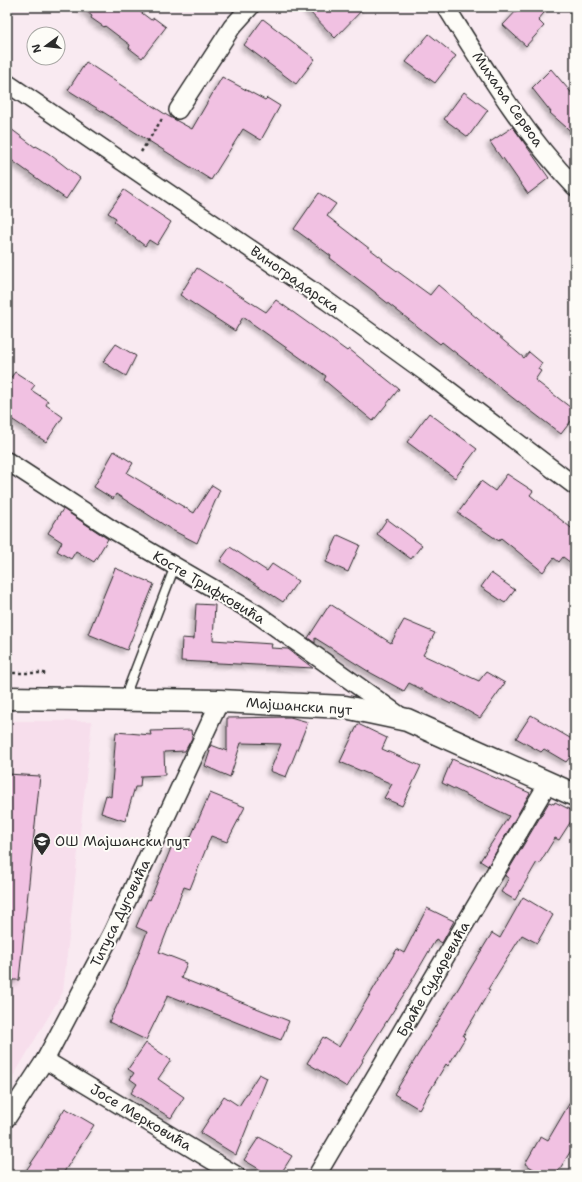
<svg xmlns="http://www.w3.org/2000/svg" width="582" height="1182" viewBox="0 0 582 1182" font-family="'Shantell Sans',sans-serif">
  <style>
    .built { fill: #f7deec }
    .building { fill: #f1c1e2; stroke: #2b2b2b; filter: url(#shadow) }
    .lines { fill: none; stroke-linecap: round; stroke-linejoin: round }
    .lane-casing { stroke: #2b2b2b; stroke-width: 11 }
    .street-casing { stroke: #2b2b2b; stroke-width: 20 }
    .secondary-casing { stroke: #2b2b2b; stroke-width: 25 }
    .path { stroke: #2b2b2b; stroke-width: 2.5; stroke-dasharray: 3 3; stroke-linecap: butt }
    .lane { stroke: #fdfcf7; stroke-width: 8 }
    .street { stroke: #fdfcf7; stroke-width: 17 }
    .secondary { stroke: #fdfcf7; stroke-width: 22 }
    .labels { text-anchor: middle; stroke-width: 4; stroke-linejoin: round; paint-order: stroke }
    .street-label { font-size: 14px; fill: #2b2b2b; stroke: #fdfcf7 }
    .poi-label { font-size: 14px; fill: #2b2b2b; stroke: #fdfcf7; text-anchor: start }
  </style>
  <defs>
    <filter id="shadow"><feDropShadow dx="-3.5" dy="3.5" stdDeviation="2" flood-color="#0004"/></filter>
  </defs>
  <rect width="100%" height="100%" fill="#f9eaf1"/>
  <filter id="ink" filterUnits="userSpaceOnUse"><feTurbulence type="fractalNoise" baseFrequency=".025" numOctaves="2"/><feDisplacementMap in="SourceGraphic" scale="8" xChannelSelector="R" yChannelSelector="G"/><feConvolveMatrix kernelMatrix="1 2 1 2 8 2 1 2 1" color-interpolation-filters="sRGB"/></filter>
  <g filter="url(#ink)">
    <polygon class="built" points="7,721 92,721 63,992 7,1087"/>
    <g class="building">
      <polygon points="81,7 134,7 151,20 154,18 166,27 142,58 129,48 130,45 105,26 104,27 91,18 92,16"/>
      <polygon points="305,7 365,7 335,38"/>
      <polygon points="520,7 549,7 538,20 544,26 526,46 503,25"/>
      <polygon points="263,19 315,59 296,84 244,45"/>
      <polygon points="429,34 456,56 435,83 406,62"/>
      <polygon points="86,62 168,116 192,129 222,77 265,100 267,98 280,106 261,140 243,129 211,180 68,90"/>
      <polygon points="551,69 575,97 575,135 550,113 551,112 532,88"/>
      <polygon points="464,92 488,110 468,137 444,119"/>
      <polygon points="7,126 35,147 36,146 48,153 80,178 66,199 7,157"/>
      <polygon points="513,127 549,178 528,194 503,158 502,159 490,142"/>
      <polygon points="124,190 171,222 157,245 149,240 145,246 114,222 116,218 108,213"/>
      <polygon points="319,193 336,204 327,216 383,259 382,260 430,295 438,285 524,358 529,352 542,363 538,369 541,371 535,380 575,411 575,416 561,434 518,401 518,402 442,342 440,344 376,294 376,293 330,258 331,256 294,229"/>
      <polygon points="197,268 266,312 276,300 347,351 349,349 399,389 373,421 324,380 326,376 243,317 235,331 180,295"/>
      <polygon points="116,344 136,356 126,376 103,362"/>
      <polygon points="15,372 35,385 31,390 48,401 46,405 63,417 46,442 7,416 7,383"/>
      <polygon points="429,413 477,449 455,478 407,442"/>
      <polygon points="114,451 133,463 127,473 194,513 212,485 220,490 197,543 172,530 116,494 113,499 94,487"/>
      <polygon points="507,474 533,491 530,495 575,531 575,566 563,557 559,562 554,558 543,572 501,538 499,541 458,513 481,481 495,491"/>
      <polygon points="63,509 108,539 94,562 76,551 71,559 57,551 62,542 48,533"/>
      <polygon points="387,519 422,545 411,559 377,534"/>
      <polygon points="338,535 360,545 348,572 326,562"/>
      <polygon points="230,547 267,571 272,564 298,581 283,602 220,561"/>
      <polygon points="115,568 154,584 127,650 88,634"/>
      <polygon points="491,573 515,590 505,603 481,587"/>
      <polygon points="196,604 215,605 213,640 272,644 271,648 288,649 313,668 181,661 182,638 194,639"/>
      <polygon points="330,604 391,643 404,620 435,633 423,655 479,681 486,672 505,683 480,718 452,702 451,704 409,683 404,691 371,673 315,638 315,643 308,638"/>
      <polygon points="531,715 575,741 575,751 566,762 544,749 541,752 516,738"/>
      <polygon points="290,717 308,722 286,777 270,771 281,744 241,743 230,777 205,766 210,751 208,751 211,745 227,751 227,718"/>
      <polygon points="358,724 387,738 382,749 421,766 402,806 384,798 392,784 340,762"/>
      <polygon points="191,730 192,738 185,751 164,752 165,775 141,776 140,787 135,787 125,821 101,813 106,795 111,797 116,732 151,735 150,731"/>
      <polygon points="452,759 530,793 488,866 480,861 509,816 442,783"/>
      <polygon points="7,774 40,776 19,980 7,980"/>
      <polygon points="210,793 245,807 227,842 211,836 190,889 184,887 159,952 187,963 181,978 289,1021 281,1040 168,995 146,1040 109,1022 126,986 147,932 136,927 148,899 150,900 173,843 186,848"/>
      <polygon points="549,802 554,804 555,802 575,812 575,815 559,840 555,838 539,864 537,862 515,900 501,892 509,878 505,876"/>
      <polygon points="523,897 553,915 537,943 522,935 488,989 490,990 463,1036 465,1038 448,1066 446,1064 419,1109 394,1094 492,933 500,938"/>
      <polygon points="427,908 454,921 442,943 436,939 404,994 362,1060 363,1061 347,1087 307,1063 323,1037 339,1047 397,949 404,953"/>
      <polygon points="146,1043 171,1060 158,1079 184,1097 171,1118 131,1093 137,1084 130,1079 134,1073 128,1069"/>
      <polygon points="259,1074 267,1078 236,1155 200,1133 224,1096 239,1106"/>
      <polygon points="575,1094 575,1144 556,1175 544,1175 525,1164 541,1136 548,1140"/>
      <polygon points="65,1108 94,1125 75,1155 62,1175 23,1175 38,1153"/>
      <polygon points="259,1137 292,1156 280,1175 269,1175 244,1160"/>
    </g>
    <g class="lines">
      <defs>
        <polyline id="lane" points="124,699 175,566"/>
        <g id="street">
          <path d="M 446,7 C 485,69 524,134 575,187"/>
          <polyline points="7,83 327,301 425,372 575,486"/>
          <polyline points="178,110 232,27 250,7"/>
          <polyline points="7,461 113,530 257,614 403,718"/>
          <polyline points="45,1060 236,1175"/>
          <polyline points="7,1118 45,1060 112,933 220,701"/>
          <polyline points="317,1175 548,783"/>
        </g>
        <polyline id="secondary" points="7,698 220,701 345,707 407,720 575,795"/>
      </defs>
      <use href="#lane" class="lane-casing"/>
      <use href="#street" class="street-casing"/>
      <use href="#secondary" class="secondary-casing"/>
      <g class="path">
        <polyline points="141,152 162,119"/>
        <polyline points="7,673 44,673 44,678"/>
      </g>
      <use href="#lane" class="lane"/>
      <use href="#street" class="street"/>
      <use href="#secondary" class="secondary"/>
    </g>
  </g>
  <defs>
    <symbol id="school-pin" viewBox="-11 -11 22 30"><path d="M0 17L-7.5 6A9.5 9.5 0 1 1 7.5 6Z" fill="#2b2b2b" stroke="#fdfcf7"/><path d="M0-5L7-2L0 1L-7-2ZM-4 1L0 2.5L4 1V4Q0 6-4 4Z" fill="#fff"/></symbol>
  </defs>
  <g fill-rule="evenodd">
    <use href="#school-pin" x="32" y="831" width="20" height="27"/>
  </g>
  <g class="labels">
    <g class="street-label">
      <text transform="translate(508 99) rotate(55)" y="5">Михаља Сервоа</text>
      <text transform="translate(295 279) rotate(35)" y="5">Виноградарска</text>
      <text transform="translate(209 587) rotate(31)" y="5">Косте Трифковића</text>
      <text transform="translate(299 706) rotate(4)" y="5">Мајшански пут</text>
      <text transform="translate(120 913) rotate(-64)" y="5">Титуса Дуговића</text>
      <text transform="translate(433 979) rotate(-60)" y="5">Браће Сударевића</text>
      <text transform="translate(141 1117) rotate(31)" y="5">Јосе Мерковића</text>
    </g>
    <g class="poi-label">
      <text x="55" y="846">ОШ Мајшански пут</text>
    </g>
  </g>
  <rect width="582" height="1182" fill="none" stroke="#fdfcf7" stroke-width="24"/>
  <rect x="12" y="12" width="558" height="1158" fill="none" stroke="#2b2b2b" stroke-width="1.5" filter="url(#ink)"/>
  <g transform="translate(46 46) rotate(255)"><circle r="19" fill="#fdfcf7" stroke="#a9a8a5"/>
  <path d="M0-3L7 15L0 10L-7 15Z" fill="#2b2b2b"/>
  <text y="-6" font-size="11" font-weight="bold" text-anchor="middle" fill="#2b2b2b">N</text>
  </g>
</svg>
